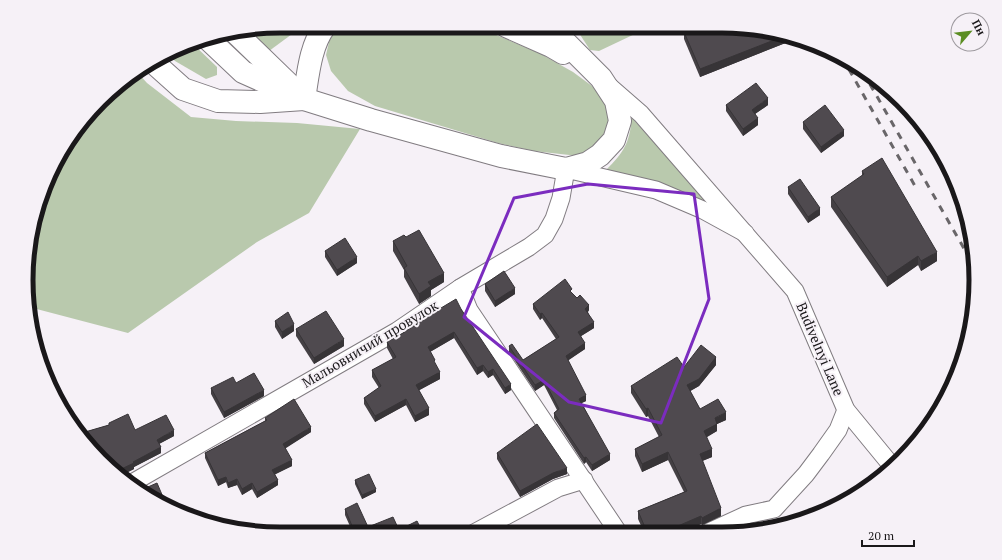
<svg xmlns="http://www.w3.org/2000/svg" width="1002" height="560" viewBox="0 0 1002 560" font-family="'PT Serif',serif">
  <style>
    .green { fill: #b9c9ad }
    .lines { fill: none; stroke-linecap: round; stroke-linejoin: round }
    .street-casing { stroke: #817c81; stroke-width: 19 }
    .secondary-casing { stroke: #817c81; stroke-width: 24 }
    .street { stroke: #fff; stroke-width: 17 }
    .secondary { stroke: #fff; stroke-width: 22 }
    .rail { stroke: #696669; stroke-width: 3; stroke-dasharray: 7 7; stroke-linecap: butt }
    .wall { fill: #444044 }
    .shaded-wall { fill: #373437 }
    .building { fill: #4f4a4f; stroke: #373437 }
    .marked { fill: none; stroke: #7b2cbf; stroke-width: 3; stroke-linejoin: round }
    .labels { text-anchor: middle; stroke-width: 4; stroke-linejoin: round; paint-order: stroke }
    .street-label { font-size: 14px; fill: #1a181a; stroke: #f6f1f7 }
    .rim { fill: none; stroke: #1a181a; stroke-width: 5 }
  </style>
  <rect width="100%" height="100%" fill="#f6f1f7"/>
  <g class="green">
    <polygon points="280,26 303,26 269,51 249,31"/>
    <polygon points="342,26 475,26 541,54 573,72 592,86 604,99 608,114 608,128 597,144 578,156 534,151 498,143 375,106 348,91 331,71 326,55 329,42 335,31"/>
    <polygon points="571,26 644,26 637,33 599,51 590,50 579,33"/>
    <polygon points="192,43 217,67 217,75 206,79 175,61 169,55"/>
    <polygon points="137,72 147,83 191,117 236,121 297,123 360,129 309,213 257,242 128,333 29,307 27,297 35,214 69,139 125,79"/>
    <path d="M 632,118 L 707,201 L 702,203 L 665,185 L 606,170 C 624,152 629,144 632,118 Z"/>
  </g>
  <g class="lines">
    <defs>
      <g id="street">
        <polyline points="610,87 641,114 795,291 846,410 892,466"/>
        <polyline points="460,288 469,310 618,532"/>
        <polyline points="132,483 397,331 460,288 529,247 545,235 554,219 561,198 566,169 656,190 703,210 745,233"/>
        <polyline points="709,532 746,515 774,509 806,474 821,454 838,430 846,410"/>
        <polyline points="474,533 558,488 584,480"/>
      </g>
      <g id="secondary">
        <polyline points="506,26 551,46 563,53"/>
        <polyline points="236,33 304,99 371,120 501,156 566,169 588,163 600,155 614,140 620,121 616,101 601,78 565,42 544,26"/>
        <polyline points="207,38 243,72 290,93"/>
        <polyline points="154,63 183,89 218,101 260,102 304,99"/>
        <path d="M 304,99 C 308,75 310,46 325,26"/>
      </g>
    </defs>
    <use href="#street" class="street-casing"/>
    <use href="#secondary" class="secondary-casing"/>
    <use href="#street" class="street"/>
    <use href="#secondary" class="secondary"/>
    <g class="rail">
      <polyline points="842,57 915,186"/>
      <polyline points="863,72 970,259"/>
    </g>
  </g>
  <g class="wall">
    <polygon points="684,32 788,35 788,42 700,77 684,39"/>
    <polygon points="726,105 768,105 755,114 758,125 743,136 726,111"/>
    <polygon points="803,122 844,136 821,153 803,129"/>
    <polygon points="862,171 937,261 921,271 918,265 887,287 831,207 831,197 862,176"/>
    <polygon points="788,187 820,215 808,223 788,194"/>
    <polygon points="406,237 444,282 431,290 431,296 419,304 404,277 404,270 393,251 393,241"/>
    <polygon points="325,251 357,263 337,276 325,257"/>
    <polygon points="485,284 515,294 495,307 485,291"/>
    <polygon points="572,293 589,310 588,312 594,328 581,336 585,349 568,360 586,401 582,403 610,460 592,471 586,462 584,464 554,418 554,413 557,410 544,385 535,391 509,352 509,346 523,360 556,339 542,318 540,320 533,309 533,304"/>
    <polygon points="441,308 461,309 511,390 505,394 493,375 488,378 483,371 477,375 454,338 430,352 440,379 419,390 429,415 415,422 406,405 375,422 364,404 364,398 379,388 372,377 372,370 393,359 387,348 387,342 403,333"/>
    <polygon points="275,321 294,331 282,339 275,327"/>
    <polygon points="296,329 344,346 314,364 296,336"/>
    <polygon points="716,365 699,386 690,391 700,409 726,420 717,424 717,431 706,437 712,457 702,461 721,516 702,525 701,524 683,532 644,532 638,519 638,511 684,492 668,460 642,472 635,456 635,449 659,437 648,416 646,417 631,393 631,386 684,367"/>
    <polygon points="236,383 264,396 224,418 211,394 211,388"/>
    <polygon points="265,418 311,432 285,448 292,466 275,474 278,485 257,498 252,489 242,495 237,485 228,488 226,482 218,486 205,458 205,453 265,421"/>
    <polygon points="109,423 135,430 174,436 159,444 161,453 134,467 134,469 122,475 89,448 85,438 85,432 109,425"/>
    <polygon points="497,453 567,474 553,479 520,497 497,459"/>
    <polygon points="355,480 376,492 362,499 355,484"/>
    <polygon points="345,509 368,527 423,533 353,533 345,515"/>
  </g>
  <g class="shaded-wall">
    <polygon points="787,35 788,35 788,42 700,77 700,69"/>
    <polygon points="768,98 768,105 752,116 752,110"/>
    <polygon points="758,118 758,125 743,136 743,129"/>
    <polygon points="844,130 844,136 821,153 821,147"/>
    <polygon points="820,208 820,215 808,223 808,217"/>
    <polygon points="937,252 937,261 921,271 921,261"/>
    <polygon points="918,256 918,265 887,287 887,277"/>
    <polygon points="357,257 357,263 337,276 337,270"/>
    <polygon points="444,273 444,282 431,290 431,296 419,304 419,294 428,282"/>
    <polygon points="515,288 515,294 495,307 495,301"/>
    <polygon points="589,305 589,310 585,315 585,309"/>
    <polygon points="542,313 542,318 540,320 540,314"/>
    <polygon points="594,322 594,328 578,338 578,332"/>
    <polygon points="294,324 294,331 282,339 282,332"/>
    <polygon points="454,332 454,338 428,353 428,347"/>
    <polygon points="344,339 344,346 314,364 314,358"/>
    <polygon points="585,343 585,349 566,362 566,356"/>
    <polygon points="716,357 716,365 699,386 687,393 687,385"/>
    <polygon points="483,365 483,371 477,375 477,368"/>
    <polygon points="493,369 493,375 488,378 488,372"/>
    <polygon points="440,372 440,379 416,392 416,385"/>
    <polygon points="544,380 544,385 535,391 535,385"/>
    <polygon points="511,384 511,390 505,394 505,388"/>
    <polygon points="264,390 264,396 224,418 224,412"/>
    <polygon points="586,395 586,401 579,404 579,399"/>
    <polygon points="406,399 406,405 375,422 375,416"/>
    <polygon points="429,408 429,415 415,422 415,416"/>
    <polygon points="648,408 648,416 646,417 646,409"/>
    <polygon points="726,412 726,420 717,424 717,431 704,439 704,431 715,418"/>
    <polygon points="311,427 311,432 283,450 283,444"/>
    <polygon points="174,430 174,436 157,445 157,440"/>
    <polygon points="161,447 161,453 134,467 134,469 122,475 117,471 133,462"/>
    <polygon points="712,449 712,457 700,462 700,454"/>
    <polygon points="668,452 668,460 642,472 642,464"/>
    <polygon points="610,454 610,460 592,471 592,465"/>
    <polygon points="586,457 586,462 584,464 584,458"/>
    <polygon points="292,460 292,466 272,476 272,470"/>
    <polygon points="567,468 567,474 553,479 520,497 520,491 553,473"/>
    <polygon points="226,477 226,482 218,486 218,480"/>
    <polygon points="237,479 237,485 228,488 228,483"/>
    <polygon points="278,480 278,485 257,498 257,492"/>
    <polygon points="252,483 252,489 242,495 242,489"/>
    <polygon points="376,489 376,492 362,499 362,495"/>
    <polygon points="163,497 163,503 161,503 158,502 158,499"/>
    <polygon points="721,508 721,516 702,525 702,518"/>
    <polygon points="701,516 701,524 683,532 664,532"/>
  </g>
  <g class="building">
    <polygon points="697,26 738,27 787,35 700,69 684,32"/>
    <polygon points="756,83 768,98 752,110 758,118 743,129 726,105"/>
    <polygon points="825,105 844,130 821,147 803,122"/>
    <polygon points="882,158 937,252 921,261 918,256 887,277 831,197 864,174 862,171"/>
    <polygon points="800,179 820,208 808,217 788,187"/>
    <polygon points="419,230 444,273 428,282 431,286 419,294 404,268 407,266 393,241 404,235 406,237"/>
    <polygon points="345,238 357,257 337,270 325,251"/>
    <polygon points="504,271 515,288 495,301 485,284"/>
    <polygon points="565,279 572,289 570,291 577,298 580,295 589,305 585,309 594,322 578,332 585,343 566,356 586,395 579,399 610,454 592,465 586,457 584,458 554,413 559,409 544,380 535,385 509,346 512,344 523,360 559,337 542,313 540,314 533,304"/>
    <polygon points="456,299 461,309 511,384 505,388 493,369 488,372 483,365 477,368 454,332 428,347 435,360 434,361 440,372 416,385 429,408 415,416 406,399 375,416 364,398 381,386 372,370 396,357 387,342 403,333 441,307 441,308"/>
    <polygon points="326,311 344,339 314,358 296,329"/>
    <polygon points="288,312 294,324 282,332 275,321"/>
    <polygon points="701,345 716,357 699,379 687,385 700,409 718,399 726,412 715,418 717,424 704,431 712,449 700,454 721,508 702,518 701,516 664,532 647,532 638,511 687,491 668,452 642,464 635,449 662,435 648,408 646,409 631,386 677,357 684,367"/>
    <polygon points="254,373 264,390 224,412 211,388 233,377 236,383"/>
    <polygon points="61,398 72,420 59,399"/>
    <polygon points="294,399 311,427 283,444 292,460 272,470 278,480 257,492 252,483 242,489 237,479 228,483 226,477 218,480 205,453 267,420 265,418"/>
    <polygon points="128,414 135,430 166,415 174,430 157,440 161,447 133,462 134,463 117,471 93,451 85,432 109,425 109,423"/>
    <polygon points="537,424 567,468 553,473 520,491 497,453"/>
    <polygon points="369,474 376,489 362,495 355,480"/>
    <polygon points="157,483 163,497 158,499 159,503 153,500 141,490"/>
    <polygon points="357,503 368,527 393,517 399,530 417,521 423,533 355,533 345,509"/>
  </g>
  <path class="marked" d="M 588,184 L 694,194 L 709,299 L 661,423 L 569,402 L 464,317 L 514,198 Z"/>
  <g class="labels">
    <g class="street-label">
      <text transform="translate(370 344) rotate(-31)" y="5">Мальовничий провулок</text>
      <text transform="translate(820 349) rotate(67)" y="5">Budivelnyi Lane</text>
    </g>
  </g>
  <path d="M0 0H1002V560H0ZM280 33H722A247 247 0 0 1 969 280V280A247 247 0 0 1 722 527H280A247 247 0 0 1 33 280V280A247 247 0 0 1 280 33Z" fill="#f6f1f7" fill-rule="evenodd"/>
  <path class="rim" d="M280 33H722A247 247 0 0 1 969 280V280A247 247 0 0 1 722 527H280A247 247 0 0 1 33 280V280A247 247 0 0 1 280 33Z"/>
  <g transform="translate(970 32) rotate(62)"><circle r="19" fill="#f6f1f7" stroke="#9e9a9f"/>
  <path d="M0-3L7 15L0 10L-7 15Z" fill="#5b8d23"/>
  <text y="-6" font-size="11" font-weight="bold" text-anchor="middle" fill="#1a181a">Пн</text>
  </g>
  <path d="M862 540v6h52v-6" fill="none" stroke="#1a181a" stroke-width="2"/>
  <text x="868" y="540" font-size="12" fill="#1a181a" stroke="#f6f1f7" stroke-width="3" paint-order="stroke">20 m</text>
</svg>
